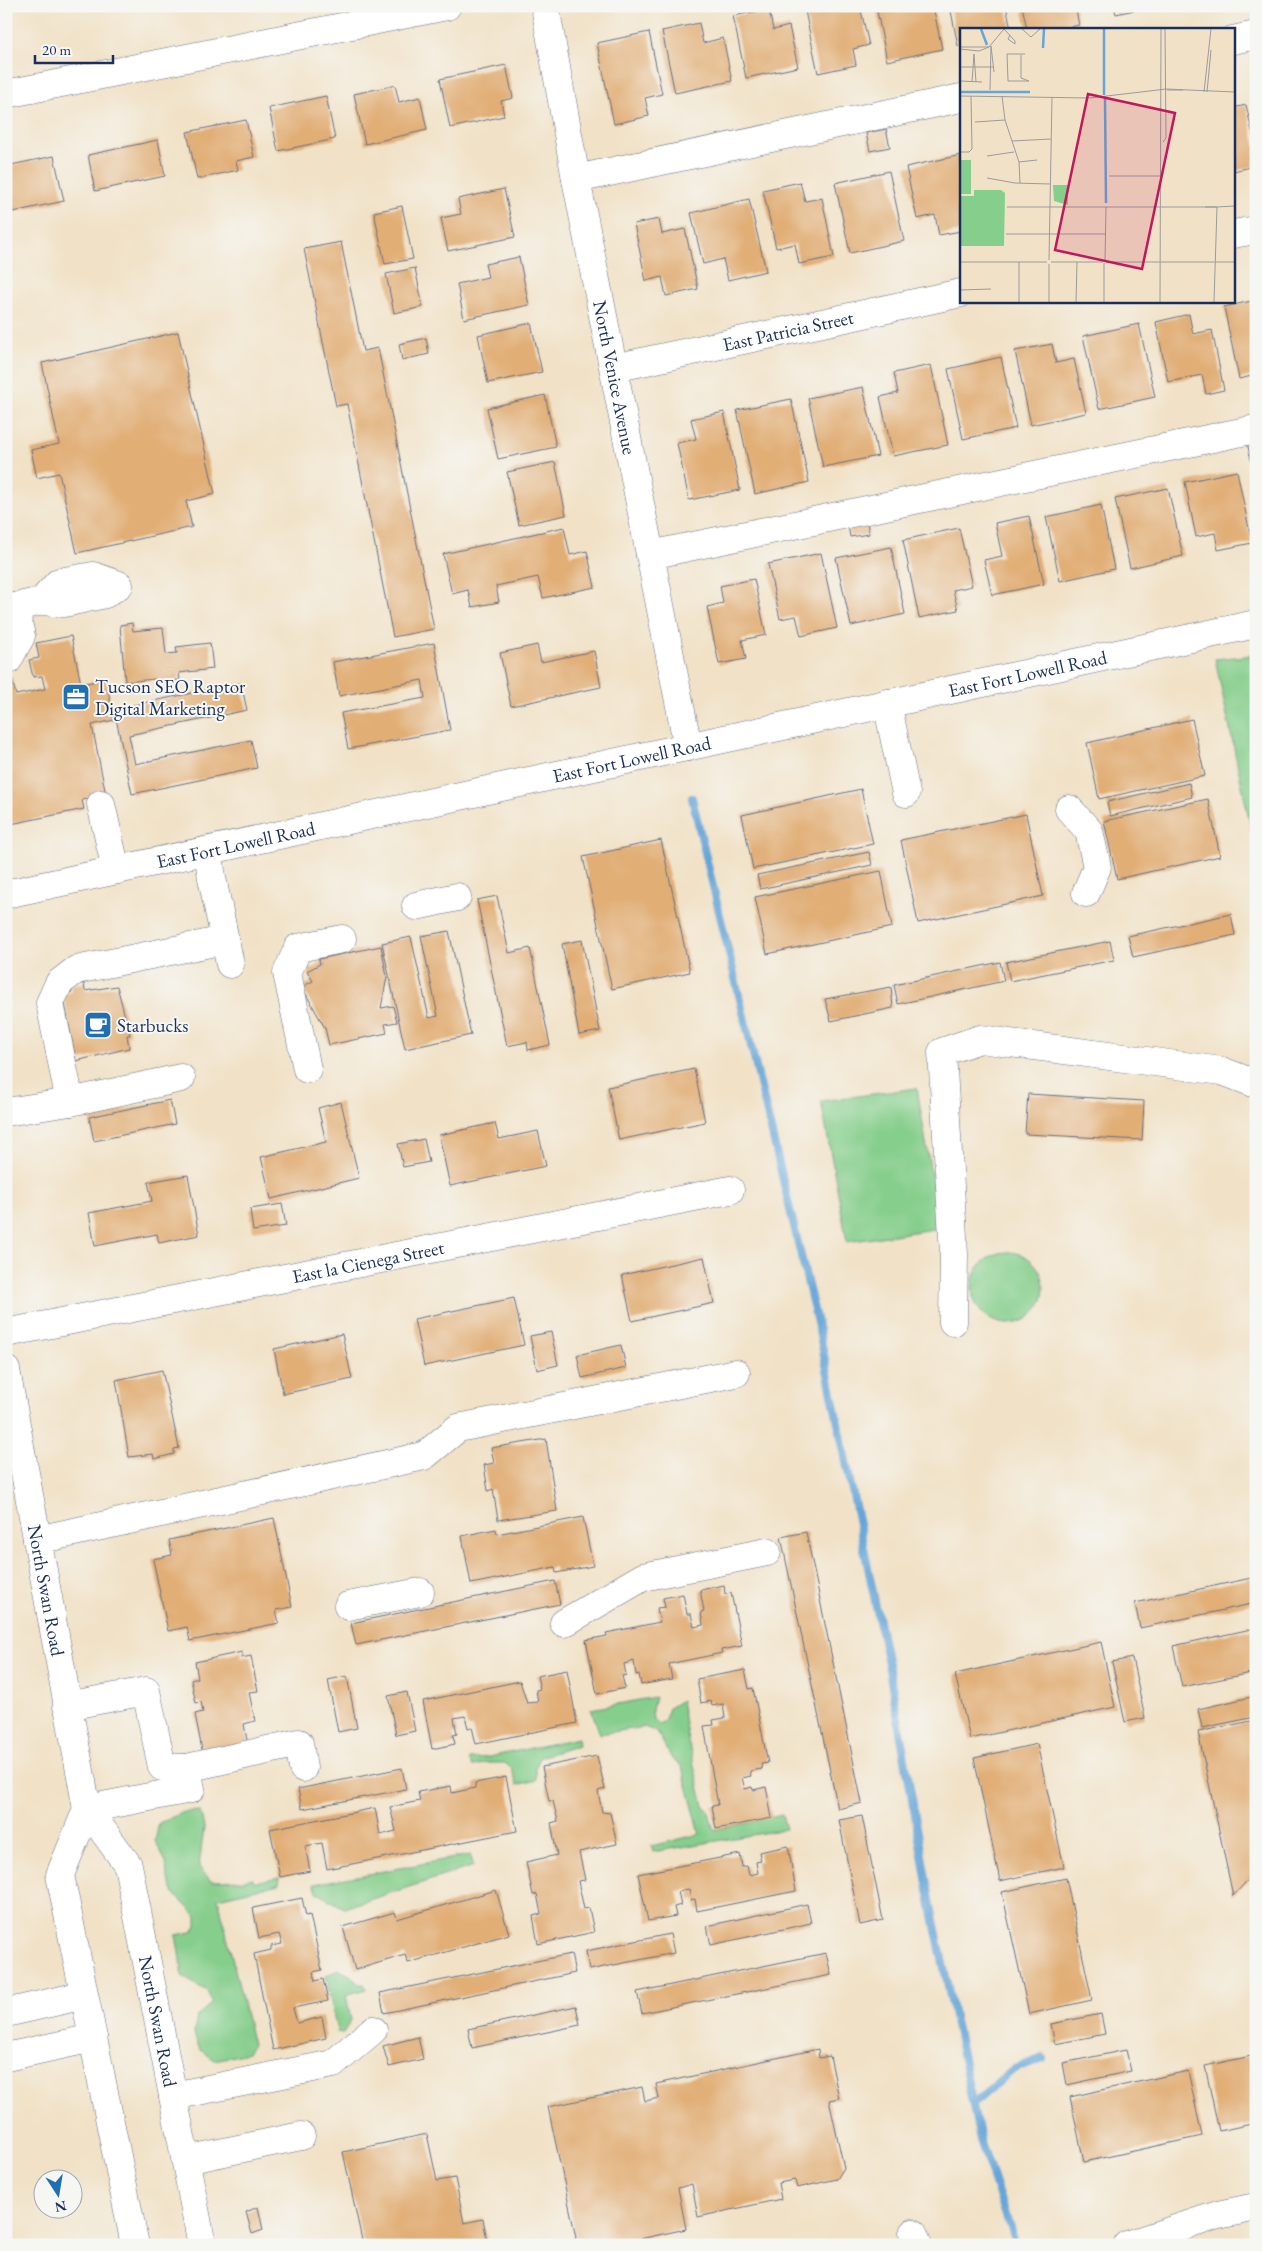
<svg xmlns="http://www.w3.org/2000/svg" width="1262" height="2251" viewBox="0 0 1262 2251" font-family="'EB Garamond',serif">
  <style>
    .green { fill: #85ce8b; stroke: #507e74 }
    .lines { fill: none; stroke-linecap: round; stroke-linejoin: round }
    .stream { stroke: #65a5d7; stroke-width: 8 }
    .building { fill: #e1ae76 }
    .minor-casing { stroke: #666e83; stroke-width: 29 }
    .major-casing { stroke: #666e83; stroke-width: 29 }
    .minor { stroke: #fff; stroke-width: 28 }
    .major { stroke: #fff; stroke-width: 28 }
    .labels { text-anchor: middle; stroke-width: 4; stroke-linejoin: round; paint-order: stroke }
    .street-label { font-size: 19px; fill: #1b2f5e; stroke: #f6f6f2 }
    .poi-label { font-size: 19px; fill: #1b2f5e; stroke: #f6f6f2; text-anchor: start }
    .inset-river { fill: none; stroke: #65a5d7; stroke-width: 2.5 }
    .inset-road { fill: none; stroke: #9b9a9d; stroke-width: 1 }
    .view { fill: #c2185b; fill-opacity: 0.15; stroke: #c2185b; stroke-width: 2.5 }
    .inset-edge { fill: none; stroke: #1b2f5e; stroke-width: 2.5 }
  </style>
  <rect width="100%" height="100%" fill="#f6f6f2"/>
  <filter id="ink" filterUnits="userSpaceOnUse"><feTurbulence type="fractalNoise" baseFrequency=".02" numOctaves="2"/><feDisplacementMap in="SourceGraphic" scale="10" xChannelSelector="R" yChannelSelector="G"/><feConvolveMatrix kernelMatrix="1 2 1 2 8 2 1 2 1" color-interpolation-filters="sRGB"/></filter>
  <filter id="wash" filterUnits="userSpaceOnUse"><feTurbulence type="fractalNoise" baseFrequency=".0096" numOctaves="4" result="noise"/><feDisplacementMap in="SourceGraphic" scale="20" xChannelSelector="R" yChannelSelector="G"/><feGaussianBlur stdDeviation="1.12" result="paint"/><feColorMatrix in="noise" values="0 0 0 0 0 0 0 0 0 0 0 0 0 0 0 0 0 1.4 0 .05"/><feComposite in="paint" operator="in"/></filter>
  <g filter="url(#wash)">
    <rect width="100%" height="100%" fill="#f1e2c7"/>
    <g class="green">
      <polygon points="1256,655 1256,852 1215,659"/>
      <polygon points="917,1088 940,1228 847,1242 821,1101"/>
      <circle cx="1008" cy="1288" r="36"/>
      <polygon points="655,1697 652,1710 653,1720 659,1724 664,1721 669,1708 681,1700 688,1741 704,1806 709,1812 713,1828 716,1830 782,1815 786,1829 653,1852 651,1846 700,1834 682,1767 672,1759 657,1732 644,1727 600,1734 591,1709"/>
      <polygon points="578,1738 579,1745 540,1757 536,1767 536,1780 517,1785 512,1769 505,1763 487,1763 472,1767 469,1759 489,1757"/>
      <polygon points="200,1811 204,1827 199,1867 211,1881 244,1880 253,1878 254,1882 280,1877 279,1884 218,1898 253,2045 247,2053 215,2060 200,2050 194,2034 197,2016 212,2003 207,1991 183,1977 176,1935 192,1932 197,1925 197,1916 174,1894 167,1876 166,1862 155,1841 159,1823 184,1812"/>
      <polygon points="470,1855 474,1866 344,1908 318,1893 314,1884"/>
      <polygon points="339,1970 352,1976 358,1984 364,1984 366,1989 346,1995 351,2020 343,2033 337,2032 326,1975"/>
    </g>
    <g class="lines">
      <g class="stream">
        <polyline points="692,798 819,1331 889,1669 931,1906 980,2140 1016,2245"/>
        <polyline points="973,2104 1014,2069 1043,2058"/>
      </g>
    </g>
    <g id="blocks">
      <g class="building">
        <polygon points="804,6 860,6 869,45 853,49 856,65 818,73"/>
        <polygon points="876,6 933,6 942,49 887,61"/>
        <polygon points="950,6 1006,6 1011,29 961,29 961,45 958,46"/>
        <polygon points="1022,6 1075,6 1079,25 1061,29 1027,29"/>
        <polygon points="1114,6 1148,6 1148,7 1116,14"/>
        <polygon points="769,9 773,30 789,26 798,67 746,78 733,16"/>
        <polygon points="699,23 703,43 723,38 732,81 675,93 662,31"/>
        <polygon points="649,32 662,94 645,98 649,116 614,124 597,43"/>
        <polygon points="506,65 513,98 501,101 504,116 450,128 440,79"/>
        <polygon points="395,85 399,102 420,97 427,130 365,144 354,94"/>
        <polygon points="326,96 335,139 278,151 269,108"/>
        <polygon points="1246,105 1256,148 1256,166 1233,171 1233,108"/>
        <polygon points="246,120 254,157 236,161 238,170 197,179 187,132"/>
        <polygon points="886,129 890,147 870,151 866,133"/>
        <polygon points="158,140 165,176 95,191 88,155"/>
        <polygon points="961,155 961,231 939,235 935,215 917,219 906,167"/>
        <polygon points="54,156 64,201 13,212 6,180 6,166"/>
        <polygon points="889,171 904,241 850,253 835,183"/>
        <polygon points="800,182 805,201 822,198 834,257 799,264 795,244 776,248 763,190"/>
        <polygon points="504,189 515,237 448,251 441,218 461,214 458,199"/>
        <polygon points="749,199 766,271 728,280 723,259 703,264 691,213"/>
        <polygon points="402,206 413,259 385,264 374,212"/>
        <polygon points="659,219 662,234 685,229 698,289 666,296 662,277 646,281 634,224"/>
        <polygon points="341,242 363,351 378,348 434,629 393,637 347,404 336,406 304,249"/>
        <polygon points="519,257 529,305 464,319 457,284 488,277 485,264"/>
        <polygon points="415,268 423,307 394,313 386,274"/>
        <polygon points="1256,300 1256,375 1239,379 1224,307"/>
        <polygon points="1189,314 1193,334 1212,330 1224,390 1206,394 1202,375 1168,382 1156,322"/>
        <polygon points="531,323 542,372 488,383 478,335"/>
        <polygon points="1139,324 1155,397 1099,409 1083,336"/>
        <polygon points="178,332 215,494 186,501 192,527 77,553 59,473 37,478 31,450 59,444 42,363"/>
        <polygon points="426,338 429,354 402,360 399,344"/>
        <polygon points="1052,344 1056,363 1074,359 1086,413 1031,425 1015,351"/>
        <polygon points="1001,357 1016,428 963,439 948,369"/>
        <polygon points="931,365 948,445 893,456 880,397 898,393 894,373"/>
        <polygon points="863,387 878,456 823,467 808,398"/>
        <polygon points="545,395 556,447 498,459 487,408"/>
        <polygon points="791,399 809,482 755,494 737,410"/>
        <polygon points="724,412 740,490 689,500 677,443 696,439 691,419"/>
        <polygon points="1256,440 1256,477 1255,477 1247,442"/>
        <polygon points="555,462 566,515 519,525 507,472"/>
        <polygon points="1237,471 1252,543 1218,550 1215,533 1196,537 1185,482"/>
        <polygon points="1168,488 1183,556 1130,568 1115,499"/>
        <polygon points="1101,505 1114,569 1060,581 1046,517"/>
        <polygon points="1029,516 1044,584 992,595 984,560 1002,556 995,523"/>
        <polygon points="867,522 869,534 850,537 848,525"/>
        <polygon points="564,527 570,555 587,551 595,587 543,598 538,577 496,586 499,602 472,607 468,590 452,594 443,554"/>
        <polygon points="959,528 972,586 953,590 958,610 919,618 903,540"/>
        <polygon points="891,547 905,614 851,626 836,558"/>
        <polygon points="821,553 837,628 801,636 796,616 780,619 768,564"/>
        <polygon points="754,579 766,635 742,640 746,659 719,664 707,607 723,603 720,586"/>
        <polygon points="132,623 133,631 163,628 166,654 177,653 176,647 210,643 213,669 179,673 180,680 156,683 155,679 125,682 120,625"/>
        <polygon points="71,636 81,684 106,679 114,720 92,725 106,795 82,800 84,809 6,825 6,657 16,695 45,689 42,676 33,677 29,660 39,658 36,643"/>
        <polygon points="434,643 450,730 348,749 341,713 425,698 422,680 339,696 333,662"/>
        <polygon points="537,645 541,662 594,651 601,687 511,706 500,653"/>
        <polygon points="241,683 247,710 129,735 135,764 251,740 257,768 132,794 114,709"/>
        <polygon points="1192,719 1205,776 1099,799 1087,743"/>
        <polygon points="1189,783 1192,797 1110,816 1107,802"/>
        <polygon points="861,789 873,844 753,869 742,815"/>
        <polygon points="1208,799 1220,856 1117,879 1104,821"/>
        <polygon points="1026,814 1043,896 918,923 901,840"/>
        <polygon points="661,840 690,972 612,989 583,857"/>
        <polygon points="869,852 872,865 760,889 757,875"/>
        <polygon points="881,871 892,927 767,954 755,897"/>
        <polygon points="497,896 509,953 530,948 550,1045 528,1050 527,1042 507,1046 477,900"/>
        <polygon points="1231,914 1235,935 1133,957 1128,936"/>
        <polygon points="449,931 471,1035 405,1049 382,943 411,937 429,1018 438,1016 421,936"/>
        <polygon points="582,940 600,1031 579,1035 562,944"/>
        <polygon points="1110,941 1114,960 1010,981 1006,962"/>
        <polygon points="381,946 387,977 381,1008 393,1006 397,1022 385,1024 387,1033 329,1045 325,1028 302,987 313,981 307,971 320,964 319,959"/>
        <polygon points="1000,962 1004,981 898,1004 894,985"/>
        <polygon points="84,983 85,991 117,986 130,1035 127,1035 129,1048 76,1061 63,994 72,992 70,986"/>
        <polygon points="891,987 893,1008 831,1021 825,999"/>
        <polygon points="694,1069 705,1122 619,1140 608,1087"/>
        <polygon points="1028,1094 1144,1101 1142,1140 1025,1134"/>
        <polygon points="170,1100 175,1124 94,1141 89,1117"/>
        <polygon points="341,1102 359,1178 271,1199 261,1157 326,1142 318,1108"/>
        <polygon points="495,1123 499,1139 538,1131 546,1166 450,1186 439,1135"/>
        <polygon points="424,1139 429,1162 403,1167 398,1144"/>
        <polygon points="188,1175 199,1235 159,1243 157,1234 95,1246 89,1213 152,1201 148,1182"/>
        <polygon points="282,1204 286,1226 253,1231 250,1209"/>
        <polygon points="704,1257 714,1303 632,1321 622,1275"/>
        <polygon points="514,1298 524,1345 424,1366 414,1319"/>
        <polygon points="551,1332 558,1365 537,1370 530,1336"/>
        <polygon points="342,1334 352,1379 283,1394 274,1349"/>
        <polygon points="621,1345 626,1368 582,1378 577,1355"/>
        <polygon points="162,1370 179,1448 174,1449 174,1454 154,1459 153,1454 129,1457 116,1380"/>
        <polygon points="546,1439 557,1511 498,1520 493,1489 488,1491 484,1465 494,1463 491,1448"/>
        <polygon points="583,1517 593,1566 556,1573 555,1567 471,1584 462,1536 496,1529 497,1534"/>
        <polygon points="274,1518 292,1607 276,1610 279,1623 190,1641 187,1627 168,1631 153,1559 172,1555 169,1540"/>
        <polygon points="806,1532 862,1803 838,1809 781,1537"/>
        <polygon points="1256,1577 1256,1603 1140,1628 1135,1603"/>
        <polygon points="555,1581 560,1604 356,1645 351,1623"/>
        <polygon points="724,1585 725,1594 731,1593 742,1646 721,1650 722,1653 669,1664 672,1679 641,1685 639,1674 636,1675 634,1661 624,1664 626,1675 622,1676 625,1688 597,1694 586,1640 607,1636 606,1633 660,1622 657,1608 665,1607 663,1598 683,1594 687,1614 691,1614 694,1627 703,1625 701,1612 704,1611 700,1590"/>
        <polygon points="1256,1628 1256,1672 1182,1687 1173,1646"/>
        <polygon points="1101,1642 1115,1707 970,1739 955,1674"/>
        <polygon points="242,1652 241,1658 251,1656 258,1691 249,1692 255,1721 244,1724 248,1746 203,1755 195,1714 203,1712 201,1702 196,1703 191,1680 198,1678 195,1662"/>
        <polygon points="1132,1658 1145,1718 1125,1722 1112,1662"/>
        <polygon points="567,1670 577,1723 476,1744 472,1727 468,1728 465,1716 454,1718 457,1734 453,1735 455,1744 432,1749 423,1701 520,1681 527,1703 538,1702 536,1690 540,1689 537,1676"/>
        <polygon points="745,1670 749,1689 753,1688 768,1763 761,1764 762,1769 750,1771 751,1776 742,1778 745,1789 752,1787 753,1790 766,1787 772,1818 716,1829 712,1806 718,1805 704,1726 714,1725 713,1720 725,1718 723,1704 712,1706 711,1701 701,1703 697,1679"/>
        <polygon points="347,1676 357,1728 338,1732 328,1680"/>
        <polygon points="407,1692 415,1731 396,1735 388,1696"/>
        <polygon points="1256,1696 1256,1717 1202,1728 1198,1709"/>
        <polygon points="1256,1720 1256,1871 1233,1896 1198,1732"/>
        <polygon points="1037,1744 1064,1867 1000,1881 974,1758"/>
        <polygon points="597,1756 605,1789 598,1791 602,1812 610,1813 617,1844 579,1852 585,1880 578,1881 584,1909 589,1908 594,1932 538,1944 533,1916 541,1914 537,1894 533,1895 526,1862 557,1855 551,1823 558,1821 553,1801 549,1801 542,1767"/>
        <polygon points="402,1768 406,1789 302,1809 298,1789"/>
        <polygon points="506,1777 517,1831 327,1869 322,1843 305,1846 310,1871 280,1877 270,1829 375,1808 380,1835 396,1831 390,1807 420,1801 418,1792 451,1786 452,1793 475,1788 475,1783"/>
        <polygon points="862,1816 883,1920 860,1925 839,1820"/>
        <polygon points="788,1846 796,1891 697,1911 695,1899 691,1900 689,1889 678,1891 681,1905 674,1907 676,1916 648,1921 638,1874 740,1854 742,1867 747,1866 749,1875 758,1873 756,1862 761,1861 759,1852"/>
        <polygon points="1066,1878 1092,2000 1029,2014 1002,1892"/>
        <polygon points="496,1890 509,1934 408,1963 405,1955 355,1970 343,1927 395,1912 397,1919"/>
        <polygon points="302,1898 306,1916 310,1915 322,1970 313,1972 315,1981 323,1979 328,2001 293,2008 297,2023 322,2017 326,2038 273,2050 254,1954 271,1950 271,1946 282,1944 279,1934 259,1938 253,1908"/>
        <polygon points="807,1904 811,1923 711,1945 707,1926"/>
        <polygon points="670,1934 674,1953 589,1970 586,1951"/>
        <polygon points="826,1953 831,1975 642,2013 637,1992"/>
        <polygon points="571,1954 575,1973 384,2013 380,1993"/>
        <polygon points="576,2006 580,2025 472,2048 468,2029"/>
        <polygon points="1101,2014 1105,2034 1055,2044 1051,2024"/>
        <polygon points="418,2037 423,2059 389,2067 383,2046"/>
        <polygon points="818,2049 819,2058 830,2056 839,2098 829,2100 844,2168 837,2179 797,2188 795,2180 778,2183 781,2199 698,2217 692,2184 678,2188 686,2229 612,2245 570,2245 576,2238 548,2107 642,2087 645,2101 659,2098 656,2084"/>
        <polygon points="1126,2050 1131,2071 1067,2085 1063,2063"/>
        <polygon points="1256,2055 1256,2123 1219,2131 1205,2066"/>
        <polygon points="1188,2071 1202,2136 1084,2162 1070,2097"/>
        <polygon points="427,2134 437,2181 455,2178 464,2223 483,2219 488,2245 363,2245 343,2152"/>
        <polygon points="258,2207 263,2230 252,2234 246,2212"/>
      </g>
    </g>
  </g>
  <g filter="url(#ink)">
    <use href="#blocks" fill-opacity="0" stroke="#666e83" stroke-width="1"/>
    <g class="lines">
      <defs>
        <g id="minor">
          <path id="s1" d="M 545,6 L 576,179 L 688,747"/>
          <polyline points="1233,40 1256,35"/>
          <polyline points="6,94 447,6"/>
          <polyline points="576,179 961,98"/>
          <polyline points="1233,234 1256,230"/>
          <path id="s2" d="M 614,368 L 961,293"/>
          <polyline points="650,555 1256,429"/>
          <polyline points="6,609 42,601 64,603 105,594 119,585 93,576 59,582 42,601"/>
          <polyline points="8,660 21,636 15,607"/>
          <polyline points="887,703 906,793"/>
          <polyline points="101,804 116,870"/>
          <polyline points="1069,809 1089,831 1097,867 1086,893"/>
          <polyline points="208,850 212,878 230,964"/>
          <path id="s3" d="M 6,894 L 1256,624"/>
          <polyline points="416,906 457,897"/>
          <polyline points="307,1069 287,973 298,948 342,939"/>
          <polyline points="70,1102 50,1003 59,983 76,970 225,940"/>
          <polyline points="6,1112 70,1102 181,1078"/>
          <polyline points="953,1322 954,1254 942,1052 980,1039 1222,1071 1256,1084"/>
          <path id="s4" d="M 6,1333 L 730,1190"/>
          <polyline points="37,1540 424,1456 458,1428 736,1373"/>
          <polyline points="348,1606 420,1592"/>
          <polyline points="564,1623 643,1577 767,1552"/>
          <polyline points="67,1706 146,1691 162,1767 187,1768"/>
          <polyline points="87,1809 191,1789 187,1768 299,1743 303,1768"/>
          <polyline points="6,2013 84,1995"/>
          <polyline points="6,2057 93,2038"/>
          <polyline points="173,2096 333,2064 373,2030"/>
          <polyline points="186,2160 301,2136"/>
          <polyline points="913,2233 918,2245"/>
        </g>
        <g id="major">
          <path id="s5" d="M 6,1370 L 87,1809 L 128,1865 L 202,2245"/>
          <polyline points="87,1809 60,1875 135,2245"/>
          <polyline points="1127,2245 1218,2215 1256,2207"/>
        </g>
      </defs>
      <use href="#minor" class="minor-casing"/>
      <use href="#major" class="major-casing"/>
      <use href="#minor" class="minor"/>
      <use href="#major" class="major"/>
    </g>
  </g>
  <defs>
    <symbol id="office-square" viewBox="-11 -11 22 22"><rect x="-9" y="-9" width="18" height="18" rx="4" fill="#1f6fb2" stroke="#f6f6f2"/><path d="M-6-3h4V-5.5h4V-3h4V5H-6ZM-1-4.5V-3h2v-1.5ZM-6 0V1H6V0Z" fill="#fff"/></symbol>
    <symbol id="cafe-square" viewBox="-11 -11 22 22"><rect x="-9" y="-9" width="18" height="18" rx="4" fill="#1f6fb2" stroke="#f6f6f2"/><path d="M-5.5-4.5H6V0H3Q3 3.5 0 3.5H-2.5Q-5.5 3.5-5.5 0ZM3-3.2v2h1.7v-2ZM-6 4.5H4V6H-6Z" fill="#fff"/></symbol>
  </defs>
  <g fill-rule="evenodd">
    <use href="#office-square" x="60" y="681" width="32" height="32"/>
    <use href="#cafe-square" x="82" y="1009" width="32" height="32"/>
  </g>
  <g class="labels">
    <g class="street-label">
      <text dy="7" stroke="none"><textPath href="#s2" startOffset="178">East Patricia Street</textPath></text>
      <text dy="7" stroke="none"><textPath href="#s1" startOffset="378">North Venice Avenue</textPath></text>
      <text dy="7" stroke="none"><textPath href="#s3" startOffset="1045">East Fort Lowell Road</textPath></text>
      <text dy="7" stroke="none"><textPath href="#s3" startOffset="640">East Fort Lowell Road</textPath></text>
      <text dy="7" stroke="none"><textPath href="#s3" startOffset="235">East Fort Lowell Road</textPath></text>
      <text dy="7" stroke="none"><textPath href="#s4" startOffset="369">East la Cienega Street</textPath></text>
      <text dy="7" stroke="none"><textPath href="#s5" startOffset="224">North Swan Road</textPath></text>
      <text dy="7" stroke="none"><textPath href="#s5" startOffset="675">North Swan Road</textPath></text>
    </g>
    <g class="poi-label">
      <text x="95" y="693">Tucson SEO Raptor<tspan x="95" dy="22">Digital Marketing</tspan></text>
      <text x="117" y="1032">Starbucks</text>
    </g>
  </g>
  <g transform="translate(960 28)">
    <rect width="275" height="275" fill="#f1e2c7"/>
    <path d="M 0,132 L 11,132 L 11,166 L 0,166 ZM 93,157 L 108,157 L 108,177 L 94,173 ZM 14,162 L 41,162 L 45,165 L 44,218 L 0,218 L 0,168 L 14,168 Z" fill="#85ce8b"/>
    <path class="inset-river" d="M 21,1 L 27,17M 144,1 L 144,67M 83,20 L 84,1M 0,64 L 70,64M 145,71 L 146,175"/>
    <path class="inset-road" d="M 44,1 L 55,13 L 55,16 L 48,11 L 50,7M 62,1 L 71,9 L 80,1M 31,18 L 34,44M 0,19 L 29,19 L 19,23 L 0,21M 29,19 L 44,1M 61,27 L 61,50M 0,39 L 34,39M 0,53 L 22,54M 48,53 L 47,26 L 65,26M 48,53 L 69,53 L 61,50M 12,54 L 14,26 L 16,54M 206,61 L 275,64M 30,62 L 31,18M 207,62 L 223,62M 244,64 L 251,1M 247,64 L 251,22M 0,68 L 130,70 L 206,61M 42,68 L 45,92 L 59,134 L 60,155M 15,94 L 45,92M 52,113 L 91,111M 203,114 L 206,110 L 205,1M 0,124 L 9,124 L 12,121 L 11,68M 27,128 L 54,124M 59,134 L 77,132M 149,148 L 201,148M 27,150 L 55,155 L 90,156M 47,179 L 257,179 L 245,179M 46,206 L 145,206M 89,232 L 92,69M 145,233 L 146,179M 0,234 L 87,234M 59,234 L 59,274M 91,234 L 143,234M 146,234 L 275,234M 0,262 L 31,261M 89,274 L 89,236M 116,274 L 117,234M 144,274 L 144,235M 200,274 L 201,1M 254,274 L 257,179 L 275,178"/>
    <path class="view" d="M 128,66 L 215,85 L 182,241 L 95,222 Z"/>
    <rect width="275" height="275" class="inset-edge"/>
  </g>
  <rect width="1262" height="2251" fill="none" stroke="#f6f6f2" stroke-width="25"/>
  <g transform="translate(58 2194) rotate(168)"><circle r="24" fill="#f6f6f2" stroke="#9ea6b7"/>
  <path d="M0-4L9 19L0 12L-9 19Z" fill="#1f6fb2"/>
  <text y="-8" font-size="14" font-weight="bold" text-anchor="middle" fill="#1b2f5e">N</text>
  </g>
  <path d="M35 55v8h78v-8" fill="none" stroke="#1b2f5e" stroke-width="2.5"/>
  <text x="42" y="55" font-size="15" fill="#1b2f5e" stroke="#f6f6f2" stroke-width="4" paint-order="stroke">20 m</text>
</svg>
